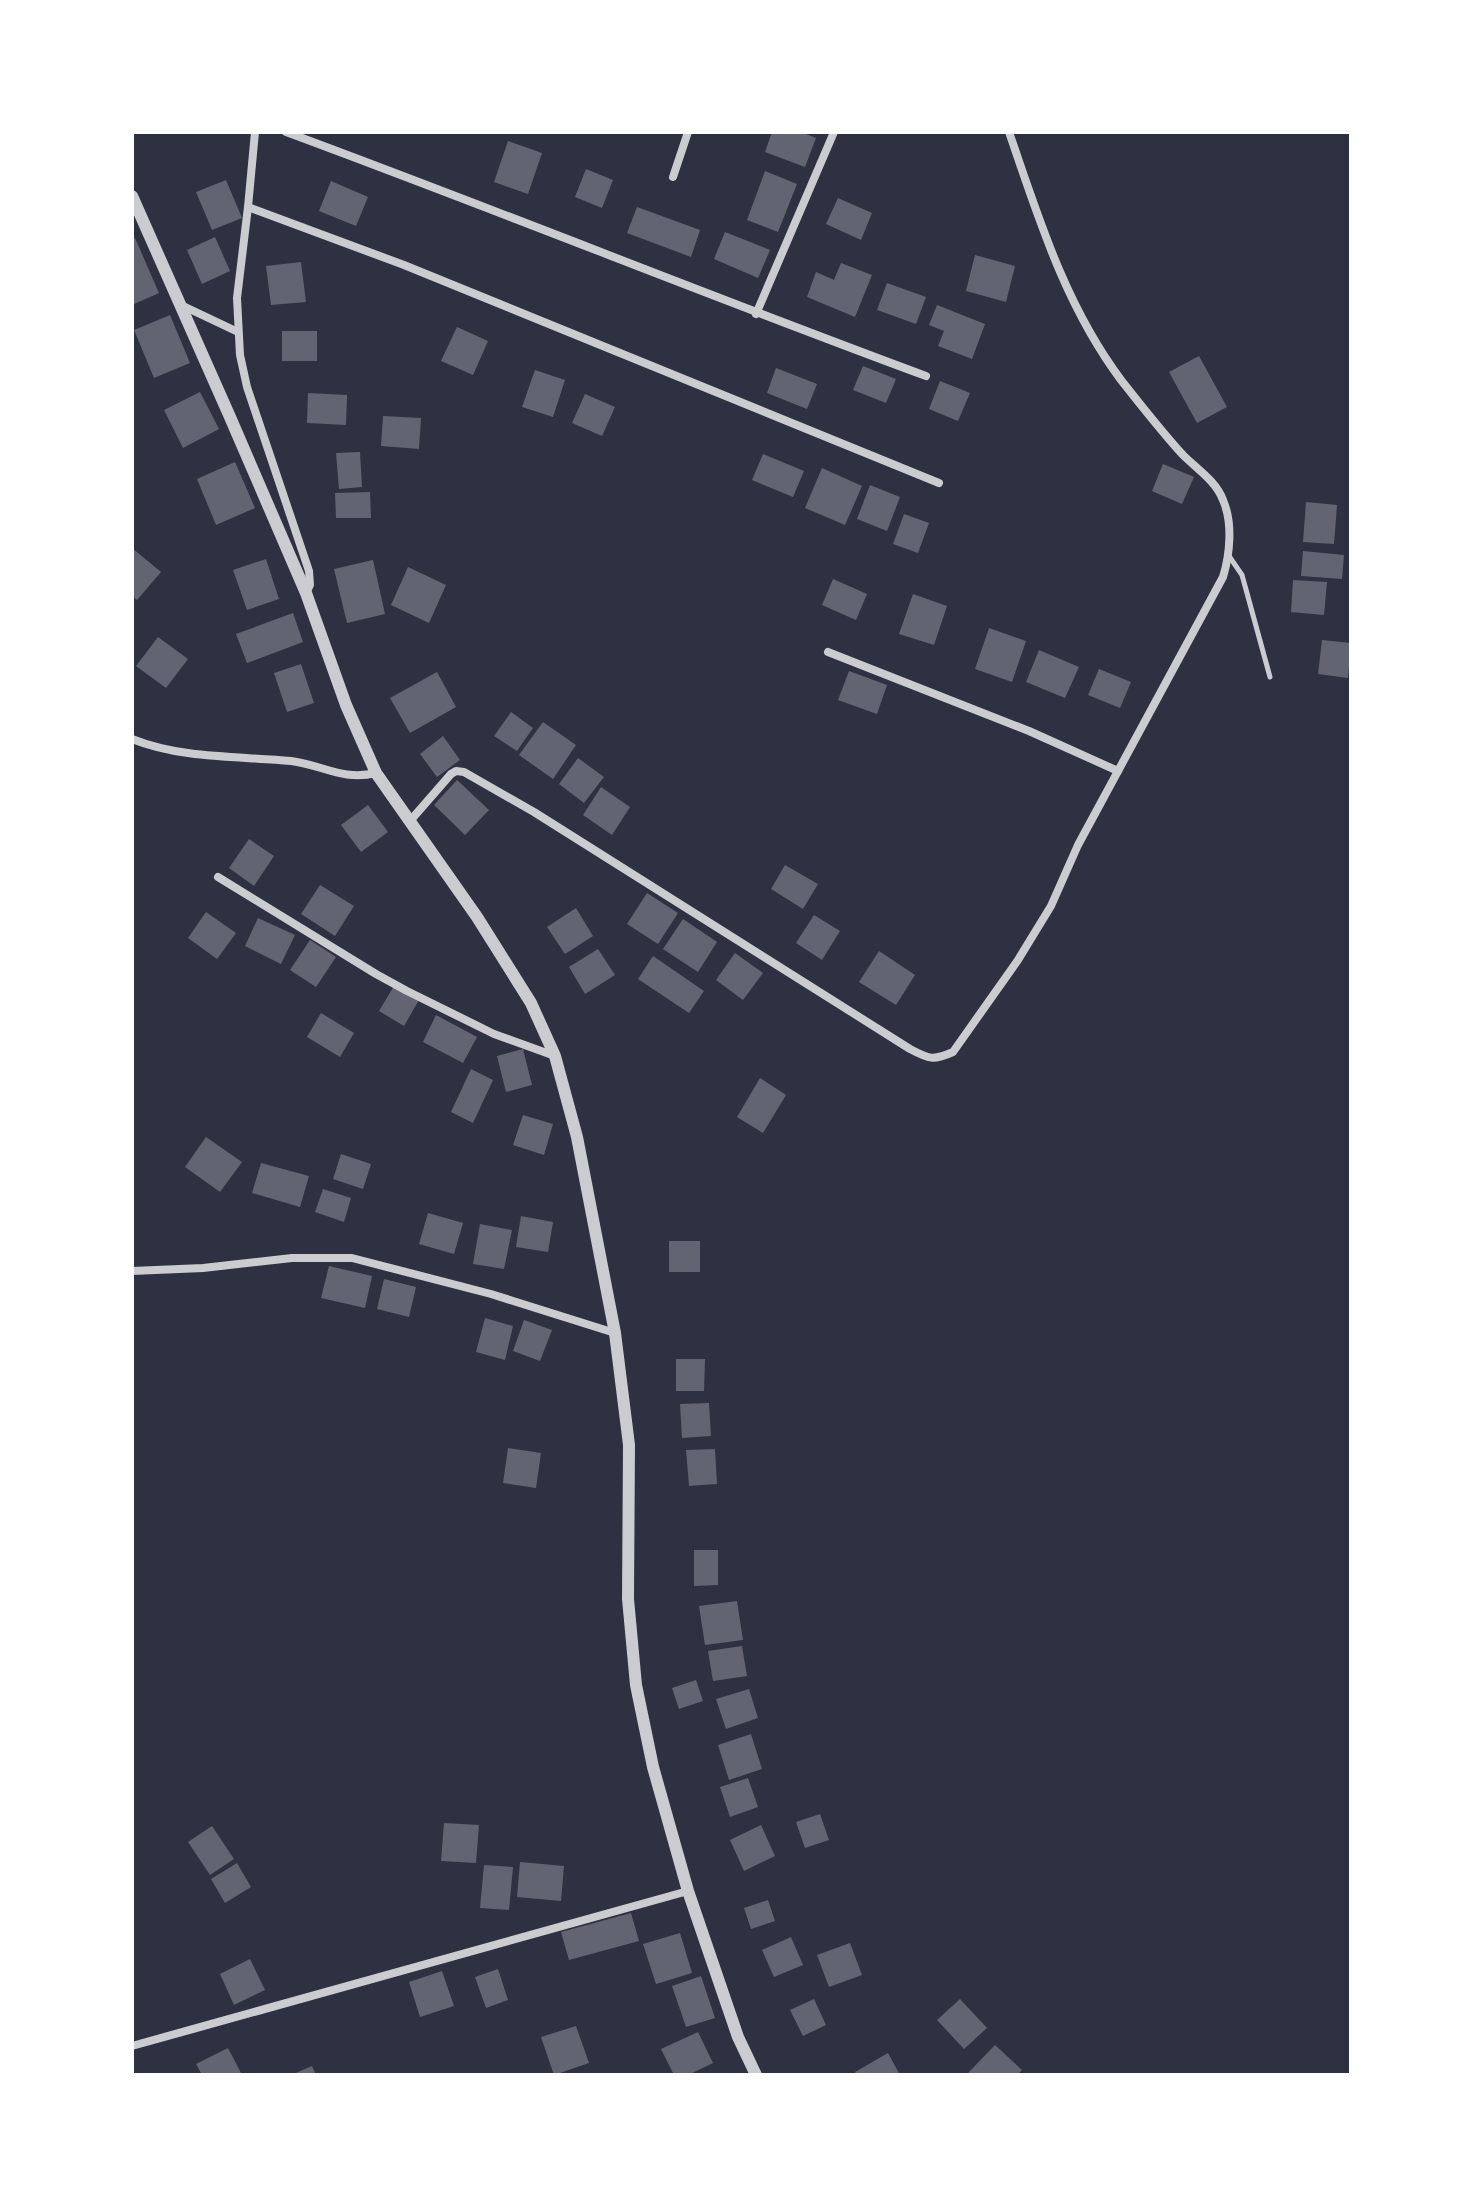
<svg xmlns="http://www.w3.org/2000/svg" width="1483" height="2207" viewBox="0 0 1483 2207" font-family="'Golos Text',sans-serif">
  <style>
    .building { fill: #626471 }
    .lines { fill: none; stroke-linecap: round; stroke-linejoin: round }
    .service { stroke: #caccd0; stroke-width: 5 }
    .minor { stroke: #caccd0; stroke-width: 8 }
    .tertiary { stroke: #caccd0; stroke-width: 12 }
  </style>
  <rect width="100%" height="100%" fill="#2d3142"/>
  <g class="building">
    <polygon points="772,132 801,132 816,138 805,167 765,152"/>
    <polygon points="508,141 542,153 528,194 494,182"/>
    <polygon points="586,169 613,180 602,208 575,197"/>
    <polygon points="765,171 797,184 778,232 747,220"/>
    <polygon points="226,180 242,218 212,230 196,192"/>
    <polygon points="331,181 368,197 356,226 319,211"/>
    <polygon points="838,198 872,213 861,240 826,224"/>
    <polygon points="637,207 700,230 691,257 627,233"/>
    <polygon points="725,232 770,250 758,278 714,259"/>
    <polygon points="215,237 230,271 202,284 187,250"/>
    <polygon points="135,238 159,293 132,305 132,239"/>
    <polygon points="975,255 1015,266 1006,302 966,291"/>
    <polygon points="301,262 306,302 271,305 266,266"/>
    <polygon points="841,263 872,275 855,317 807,297 816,272 834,280"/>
    <polygon points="887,283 926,297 916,324 877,310"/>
    <polygon points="937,305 985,324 972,359 938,346 944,331 929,325"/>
    <polygon points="170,315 190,363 154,378 134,330"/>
    <polygon points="457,327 488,341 473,375 441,361"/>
    <rect x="282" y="331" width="35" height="30"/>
    <polygon points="1199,356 1227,407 1197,423 1169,372"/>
    <polygon points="863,366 896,379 886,403 853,390"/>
    <polygon points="776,368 817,384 807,409 767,393"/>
    <polygon points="535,370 565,380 553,417 522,407"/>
    <polygon points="940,381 970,393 958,421 929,409"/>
    <polygon points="200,392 219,429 183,448 164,410"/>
    <polygon points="308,393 347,395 346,425 307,423"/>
    <polygon points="585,394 615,407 602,436 572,423"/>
    <polygon points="383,416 421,418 419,449 381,446"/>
    <polygon points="360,452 362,487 339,489 336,453"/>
    <polygon points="763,454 804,471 793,497 752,480"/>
    <polygon points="235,462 255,508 216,525 197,479"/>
    <polygon points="1163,464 1194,477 1182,504 1152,491"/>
    <polygon points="822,468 862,486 845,525 805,508"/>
    <polygon points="870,485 900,497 887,531 857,519"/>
    <polygon points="370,492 371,518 336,518 335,493"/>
    <polygon points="1306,502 1337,505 1334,544 1303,542"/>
    <polygon points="904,514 929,523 918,553 893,544"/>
    <polygon points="132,548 161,572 137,600 132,596"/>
    <polygon points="1303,551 1344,555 1342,579 1301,576"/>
    <polygon points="266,559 279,599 247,610 233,570"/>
    <polygon points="373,560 385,614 347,623 334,569"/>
    <polygon points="408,567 446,585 429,623 391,605"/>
    <polygon points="833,579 867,594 856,620 822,605"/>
    <polygon points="1293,580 1327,582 1324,615 1291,612"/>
    <polygon points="913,594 947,606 934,645 899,634"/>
    <polygon points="293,613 303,642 247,663 236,634"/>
    <polygon points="989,628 1026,641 1012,682 975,669"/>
    <polygon points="158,637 188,659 166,688 136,666"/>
    <polygon points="1322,640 1351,643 1348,678 1318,674"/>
    <polygon points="1039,650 1079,667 1065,698 1026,682"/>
    <polygon points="301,664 314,703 287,712 274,673"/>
    <polygon points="1099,669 1131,682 1120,708 1088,695"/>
    <polygon points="849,671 887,685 877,714 838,700"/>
    <polygon points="437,672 456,707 410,733 390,698"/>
    <polygon points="511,712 533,728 517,751 494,736"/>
    <polygon points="543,722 576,745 553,779 519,755"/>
    <polygon points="443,736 460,760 437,777 420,754"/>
    <polygon points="578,758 604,777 584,803 559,784"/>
    <polygon points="457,780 489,810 465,835 434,805"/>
    <polygon points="601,787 630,807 612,835 583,815"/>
    <polygon points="368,805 388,832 361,852 341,825"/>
    <polygon points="249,839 274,856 254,886 229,868"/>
    <polygon points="785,865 818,884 803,909 771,889"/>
    <polygon points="320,885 354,906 335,936 301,914"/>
    <polygon points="647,893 678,913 658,944 627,924"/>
    <polygon points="576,908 593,936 565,954 547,927"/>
    <polygon points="206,912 236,933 217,959 188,938"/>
    <polygon points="814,915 840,931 822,960 796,943"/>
    <polygon points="258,918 295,935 281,964 245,946"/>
    <polygon points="683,919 717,942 698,972 663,949"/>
    <polygon points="310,940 336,957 316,987 290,970"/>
    <polygon points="598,949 615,975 585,994 569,967"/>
    <polygon points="879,951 915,975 896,1005 859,982"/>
    <polygon points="735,953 763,973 743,1000 716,980"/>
    <polygon points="653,956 704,991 689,1013 638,979"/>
    <polygon points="394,986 419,1000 404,1026 379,1011"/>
    <polygon points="321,1013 354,1033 340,1057 307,1037"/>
    <polygon points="436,1015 477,1037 463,1063 423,1042"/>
    <polygon points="523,1049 532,1085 506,1092 497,1056"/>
    <polygon points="471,1069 493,1080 473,1123 451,1112"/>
    <polygon points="760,1078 786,1095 763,1133 737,1117"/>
    <polygon points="523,1115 553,1124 544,1155 513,1145"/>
    <polygon points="206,1137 242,1162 220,1192 185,1167"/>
    <polygon points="341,1154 371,1164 363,1189 333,1179"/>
    <polygon points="261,1163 309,1176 300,1207 252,1193"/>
    <polygon points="323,1189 351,1198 344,1222 315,1212"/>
    <polygon points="428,1213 463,1223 454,1254 419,1244"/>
    <polygon points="521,1216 553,1222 548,1252 516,1247"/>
    <polygon points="480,1224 512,1230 504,1269 473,1264"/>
    <rect x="669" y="1241" width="31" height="31"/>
    <polygon points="329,1266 372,1276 365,1308 321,1298"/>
    <polygon points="384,1279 416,1287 409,1317 377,1309"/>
    <polygon points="485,1318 513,1326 505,1360 476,1352"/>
    <polygon points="524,1320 552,1330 540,1361 513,1351"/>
    <polygon points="676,1359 705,1359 704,1391 676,1391"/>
    <polygon points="709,1403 711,1436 682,1438 680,1404"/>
    <polygon points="508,1448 541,1453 536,1488 503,1483"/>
    <polygon points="715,1449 717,1484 689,1486 686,1450"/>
    <polygon points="694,1550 718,1550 718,1585 694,1586"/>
    <polygon points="737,1601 743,1640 705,1645 699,1606"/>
    <polygon points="742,1646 747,1676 713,1681 708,1651"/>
    <polygon points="696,1680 703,1701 679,1709 672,1688"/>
    <polygon points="749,1689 758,1718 726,1729 716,1699"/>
    <polygon points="751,1734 762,1769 729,1780 718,1745"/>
    <polygon points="748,1778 758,1807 730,1817 720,1787"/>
    <polygon points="820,1814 829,1840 805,1848 796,1822"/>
    <polygon points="444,1823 479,1825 476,1863 441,1861"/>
    <polygon points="761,1825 775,1856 744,1871 730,1840"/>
    <polygon points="212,1826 234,1859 210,1875 188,1842"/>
    <polygon points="520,1862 564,1866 561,1901 517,1897"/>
    <polygon points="237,1863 251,1887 225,1903 211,1879"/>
    <polygon points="484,1865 513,1867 509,1910 480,1908"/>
    <polygon points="768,1900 775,1921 751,1929 744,1908"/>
    <polygon points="631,1913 639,1941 569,1960 561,1932"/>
    <polygon points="680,1933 692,1973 656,1984 643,1944"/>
    <polygon points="791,1937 803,1965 774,1977 762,1950"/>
    <polygon points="850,1943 862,1975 829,1987 817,1955"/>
    <polygon points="250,1959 265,1990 234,2005 220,1974"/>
    <polygon points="498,1969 508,2000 486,2008 475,1977"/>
    <polygon points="442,1971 454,2006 420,2017 409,1982"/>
    <polygon points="701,1976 715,2018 686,2027 672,1986"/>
    <polygon points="814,1999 826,2025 803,2036 790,2010"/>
    <polygon points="960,1999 987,2028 964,2049 937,2020"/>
    <polygon points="576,2026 589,2063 554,2075 541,2037"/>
    <polygon points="698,2032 713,2063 688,2075 674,2075 661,2049"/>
    <polygon points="995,2045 1022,2070 1017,2075 970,2075 968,2073"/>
    <polygon points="228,2048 242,2075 202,2075 196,2064"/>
    <polygon points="888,2053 900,2075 857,2075 855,2072"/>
    <polygon points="312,2066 316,2075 291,2075"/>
  </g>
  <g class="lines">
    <polyline class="service" points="1229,556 1242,575 1270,677"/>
    <g class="minor">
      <polyline points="255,132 248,207 237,298 240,355 247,387 309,571 310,585 306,593"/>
      <path d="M 286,132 C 500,211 712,297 926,376"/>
      <polyline points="673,177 688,132"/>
      <polyline points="248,207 404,265 939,483"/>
      <polyline points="181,305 238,332"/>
      <polyline points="756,314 834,132"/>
      <polyline points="828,652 1029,731 1118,771"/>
      <path d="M 132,739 C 182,759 238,756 291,761 C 323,765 342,781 376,773"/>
      <path d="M 410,821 L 451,774 L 456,771 L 464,772 L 534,812 L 910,1049 C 929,1059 933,1061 953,1052 L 1018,960 L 1051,906 L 1078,845 L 1223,577 C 1230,554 1233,523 1223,500 C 1216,481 1197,469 1183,455 C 1161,431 1141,405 1121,380 C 1065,305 1039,219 1009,132"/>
      <polyline points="218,877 376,974 407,991 494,1034 555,1056"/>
      <polyline points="132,1271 203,1268 292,1258 352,1258 491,1294 615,1333"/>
      <polyline points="132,2046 688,1891"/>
    </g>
    <polyline class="tertiary" points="132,196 230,417 306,593 346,705 376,773 477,917 531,1003 555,1056 577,1137 615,1333 629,1445 628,1599 636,1685 653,1767 688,1891 738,2037 756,2075"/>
  </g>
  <rect width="1483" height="2207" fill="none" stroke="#ffffff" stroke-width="268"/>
</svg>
